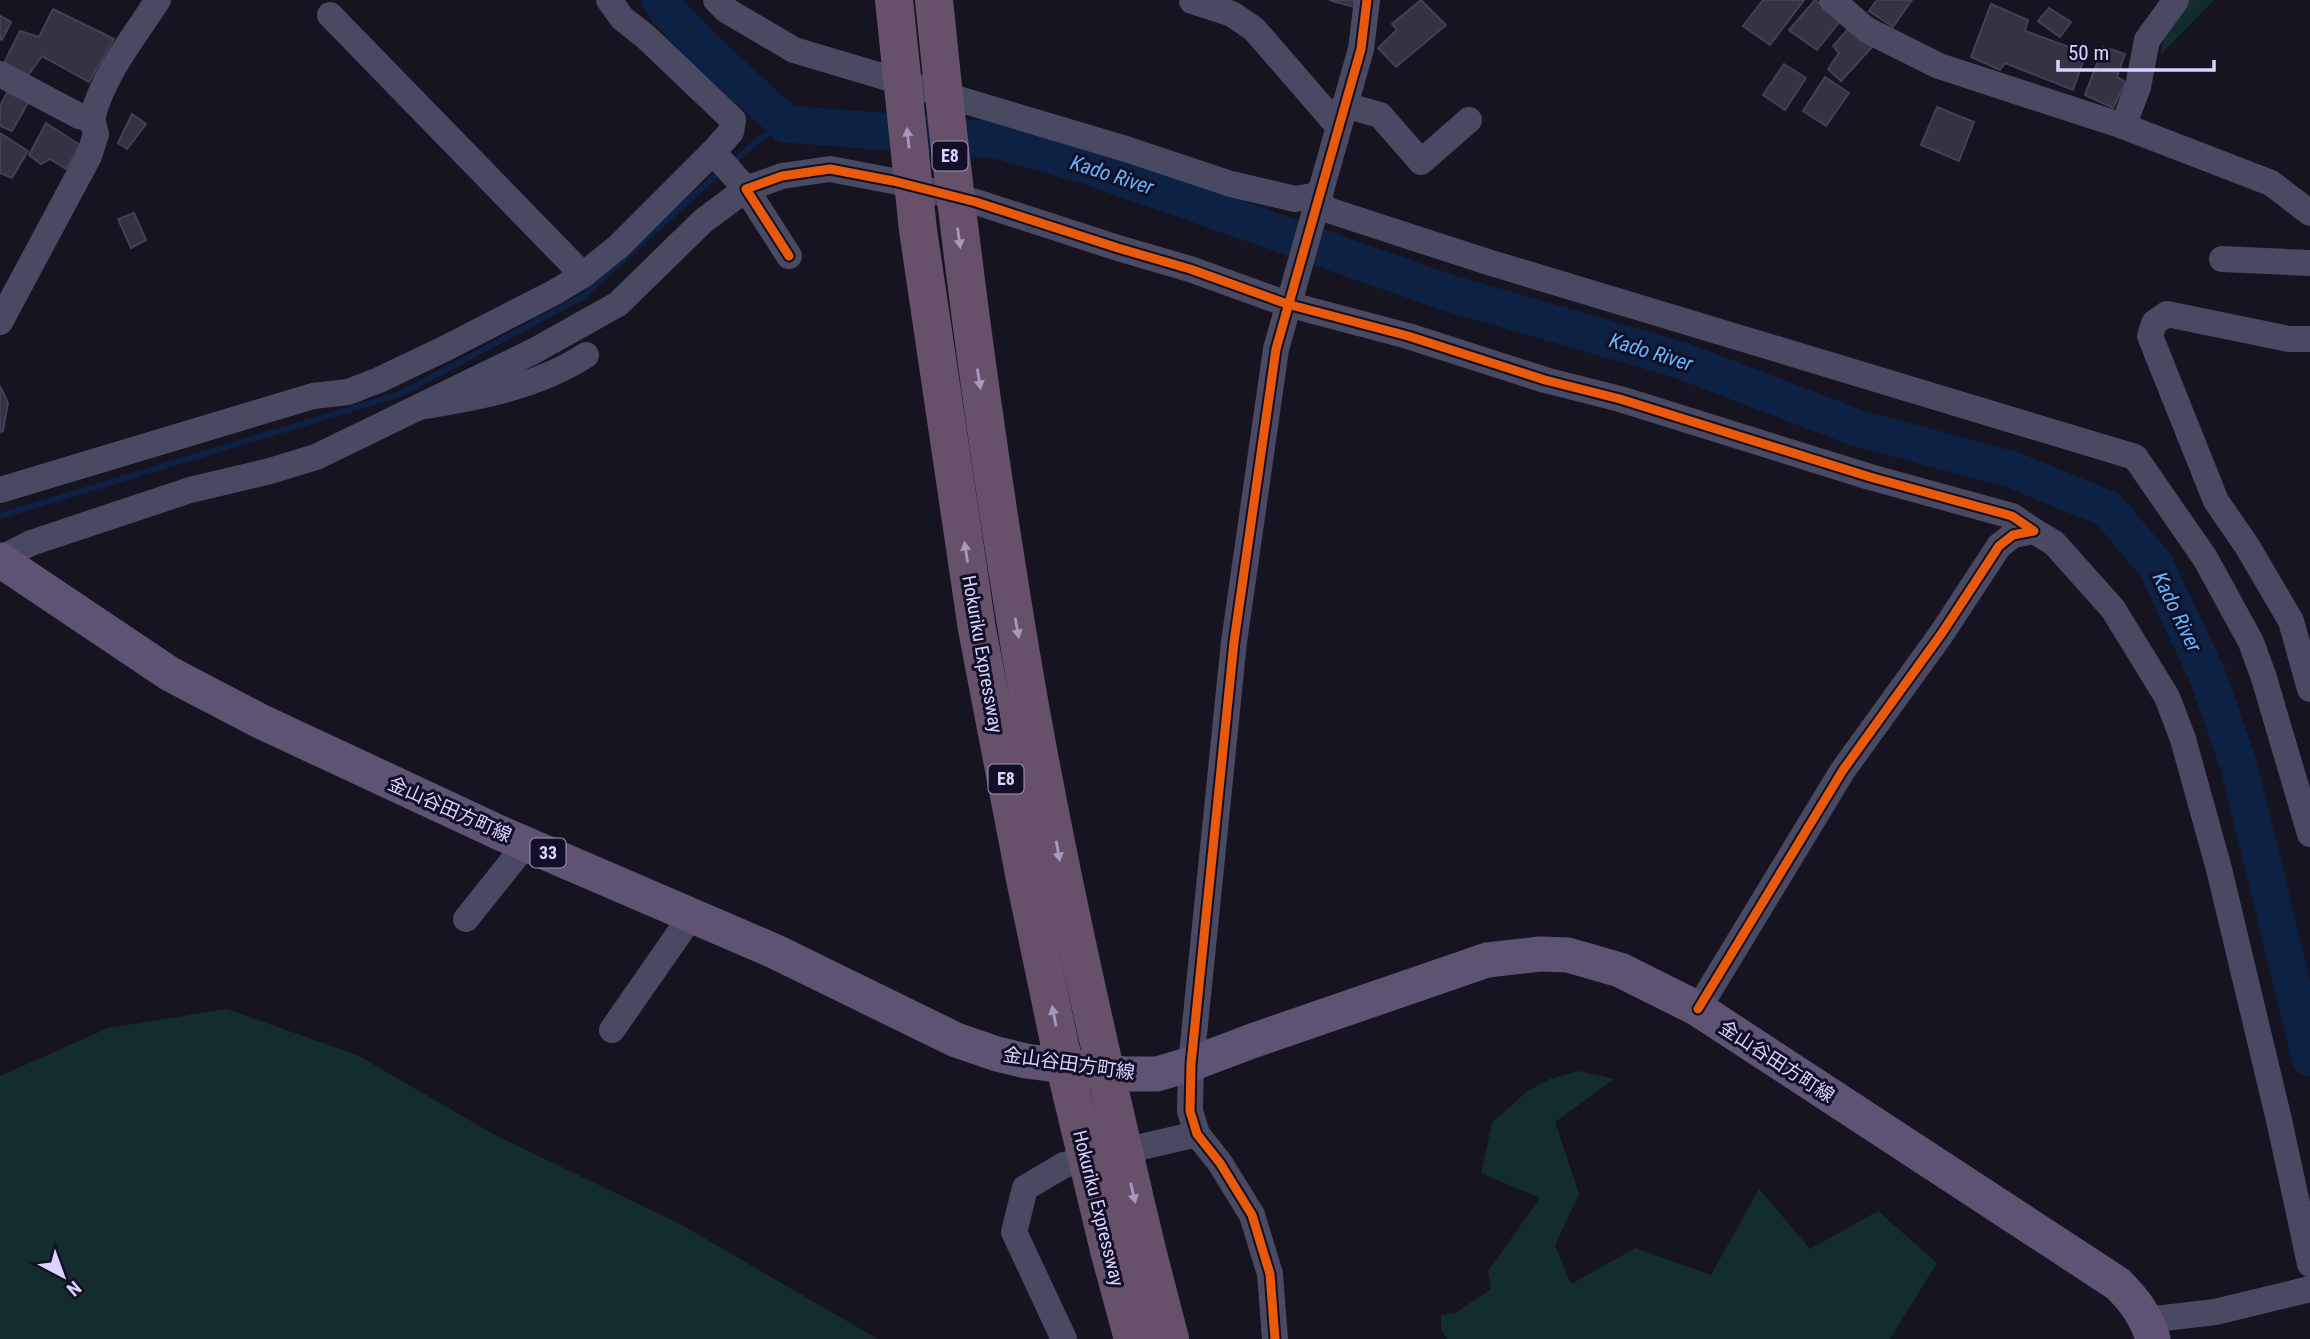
<svg xmlns="http://www.w3.org/2000/svg" width="2310" height="1339" viewBox="0 0 2310 1339" font-family="'Roboto Condensed','Noto Sans JP',sans-serif">
  <style>
    .green { fill: #132c2d }
    .lines { fill: none; stroke-linecap: round; stroke-linejoin: round }
    .stream { stroke: #0d2144; stroke-width: 6 }
    .river { stroke: #0d2144; stroke-width: 37 }
    .building { fill: #343243; stroke: #433f54; stroke-width: 2 }
    .minor { stroke: #4a4962; stroke-width: 26 }
    .major { stroke: #5e5373; stroke-width: 35 }
    .highway { stroke: #67516a; stroke-width: 38 }
    .highway-bridge { stroke: #67516a; stroke-width: 38 }
    .cycleway-casing { stroke: #130f26; stroke-width: 13 }
    .cycleway { stroke: #e8590c; stroke-width: 9 }
    .oneway { fill: #a699bc }
    .labels { text-anchor: middle; stroke-width: 6; stroke-linejoin: round; paint-order: stroke }
    .shield { fill: #130f26; stroke: #9e99be; stroke-width: 2 }
    .shield-label { font-size: 18px; font-weight: bold; fill: #d9d4ff }
    .street-label { font-size: 19px; fill: #d9d4ff; stroke: #130f26 }
    .water-label { font-size: 21px; font-style: italic; fill: #62b6ff; stroke: #130f26 }
  </style>
  <rect width="100%" height="100%" fill="#161421"/>
  <g class="green">
    <polygon points="2183,0 2214,0 2161,54 2165,24"/>
    <polygon points="227,1009 357,1055 497,1136 680,1224 878,1339 0,1339 0,1076 108,1028"/>
    <polygon points="1579,1071 1614,1079 1555,1122 1579,1194 1555,1245 1571,1284 1635,1248 1711,1275 1759,1189 1810,1249 1878,1211 1937,1263 1890,1339 1447,1339 1441,1329 1441,1315 1455,1313 1491,1289 1488,1271 1540,1198 1481,1173 1492,1123 1526,1092 1550,1079"/>
  </g>
  <g class="lines">
    <g class="stream">
      <polyline points="731,164 759,139 786,124"/>
      <polyline points="0,516 400,394 582,297 722,170"/>
    </g>
    <polyline class="river" points="660,0 668,11 702,47 786,124 997,140 1088,166 1449,293 1680,360 1857,428 2013,470 2108,509 2156,566 2208,677 2239,766 2310,1058"/>
  </g>
  <g class="building">
    <polygon points="1329,0 1354,0 1354,7"/>
    <polygon points="1421,0 1446,25 1396,67 1378,48 1397,30 1392,24"/>
    <polygon points="1763,0 1804,0 1770,45 1743,26"/>
    <polygon points="1815,0 1841,20 1817,50 1789,30"/>
    <polygon points="1877,0 1912,0 1893,27 1869,11"/>
    <polygon points="1991,4 2028,20 2025,31 2086,53 2073,90 2005,63 2000,70 1971,57"/>
    <polygon points="2049,8 2071,22 2060,37 2038,21"/>
    <polygon points="53,9 114,39 89,82 42,56 27,77 3,65 20,31 39,37"/>
    <polygon points="0,16 11,22 2,40 0,39"/>
    <polygon points="1850,27 1872,47 1841,81 1828,69 1839,53 1833,46"/>
    <polygon points="2103,47 2125,54 2117,77 2126,82 2113,108 2085,95"/>
    <polygon points="1784,64 1806,78 1785,110 1763,95"/>
    <polygon points="1825,77 1849,93 1826,126 1803,111"/>
    <polygon points="8,91 29,101 12,131 0,126 0,106"/>
    <polygon points="1937,107 1974,122 1959,161 1921,145"/>
    <polygon points="132,114 146,124 127,149 118,143"/>
    <polygon points="46,123 80,145 66,169 50,159 41,164 29,155"/>
    <polygon points="0,133 28,151 12,178 0,173"/>
    <polygon points="134,213 146,240 131,248 118,219"/>
    <polygon points="0,386 8,403 3,431 0,432"/>
  </g>
  <g class="lines">
    <g class="minor">
      <polyline points="716,0 726,10 794,50 1126,149 1231,184 1295,199 1318,195 1325,209 1488,262 2135,457 2205,558 2251,642 2264,678 2310,834"/>
      <polyline points="1832,0 1867,30 1939,66 2123,126 2271,183 2310,213"/>
      <polyline points="1192,1 1232,14 1254,29 1338,126"/>
      <polyline points="330,15 583,275"/>
      <path d="M 0,74 L 79,116 L 92,119 C 102,76 134,37 158,0"/>
      <polyline points="1344,105 1380,115 1421,162 1469,120"/>
      <polyline points="2123,126 2138,87 2147,40 2176,0"/>
      <polyline points="789,256 746,189 782,176 830,169 893,181 976,202 1118,248 1190,269 1287,304 1408,336 1545,380 1620,399 1870,477 2012,516 2034,531 2013,535 1999,546 1942,633 1843,770 1698,1009"/>
      <polyline points="2222,259 2310,263"/>
      <polyline points="0,322 89,156 96,134 92,119"/>
      <polyline points="2310,339 2289,339 2167,314 2154,323 2150,336 2216,501 2247,546 2291,621 2310,689"/>
      <path d="M 586,355 C 538,387 475,398 419,407 L 534,351 L 618,304 L 703,221 L 746,189 L 713,152 L 731,132 L 733,120 L 646,37 L 622,18 L 609,0"/>
      <polyline points="0,490 313,396 348,392 379,380 446,348 555,292 583,275 619,246 713,152"/>
      <polyline points="2034,531 2054,543 2113,609 2167,697 2183,739 2219,869 2279,1120 2310,1264"/>
      <polyline points="0,559 31,543 190,490 270,471 316,457 419,407"/>
      <polyline points="466,919 526,844"/>
      <polyline points="612,1030 692,915"/>
      <polyline points="2147,1320 2215,1312 2310,1289"/>
      <polyline points="1064,1339 1014,1232 1025,1188 1064,1165 1197,1134"/>
      <polyline points="1275,1339 1270,1274 1252,1215 1220,1163 1197,1134 1190,1111 1191,1064 1234,642 1276,349 1361,49 1367,0"/>
    </g>
    <path class="major" d="M 0,560 L 170,674 L 260,721 L 500,833 L 774,951 L 956,1040 L 997,1054 L 1026,1061 L 1126,1074 L 1157,1074 L 1191,1064 L 1252,1041 L 1487,960 L 1540,954 L 1568,955 L 1620,970 L 1698,1009 L 2118,1284 C 2135,1301 2146,1316 2153,1339"/>
    <g class="highway">
      <polyline points="1146,1246 1170,1339"/>
      <polyline points="1109,1250 1133,1339"/>
    </g>
    <g class="highway-bridge">
      <polyline points="894,0 918,230 977,629 1026,884 1060,1046 1109,1250"/>
      <path d="M 934,0 C 955,209 982,417 1016,624 C 1050,833 1097,1039 1146,1246"/>
    </g>
    <defs>
      <g id="cycleway">
        <polyline points="789,256 746,189 782,176 830,169 893,181 976,202 1118,248 1190,269 1287,304 1408,336 1545,380 1620,399 1870,477 2012,516 2034,531 2013,535 1999,546 1942,633 1843,770 1698,1009"/>
        <polyline points="1275,1339 1270,1274 1252,1215 1220,1163 1197,1134 1190,1111 1191,1064 1234,642 1276,349 1361,49 1367,0"/>
      </g>
    </defs>
    <use href="#cycleway" class="cycleway-casing"/>
    <use href="#cycleway" class="cycleway"/>
  </g>
  <defs><path id="oneway-solid" d="M-6-.8H1V-3.2L6.5 0L1 3.2V.8H-6Z" transform="scale(1.75)"/></defs>
  <g class="oneway">
    <use href="#oneway-solid" transform="translate(908 138) rotate(-96)"/>
    <use href="#oneway-solid" transform="translate(959 238) rotate(82)"/>
    <use href="#oneway-solid" transform="translate(979 379) rotate(81)"/>
    <use href="#oneway-solid" transform="translate(966 552) rotate(-99)"/>
    <use href="#oneway-solid" transform="translate(1017 628) rotate(80)"/>
    <use href="#oneway-solid" transform="translate(1058 851) rotate(80)"/>
    <use href="#oneway-solid" transform="translate(1054 1016) rotate(-102)"/>
    <use href="#oneway-solid" transform="translate(1133 1193) rotate(77)"/>
  </g>
  <g class="labels">
    <g class="shield">
      <rect x="932.5" y="141.5" width="35" height="29" rx="5"/>
      <rect x="988.5" y="764.5" width="35" height="29" rx="5"/>
      <rect x="530.5" y="838.5" width="35" height="29" rx="5"/>
    </g>
    <g class="shield-label">
      <text x="950" y="162">E8</text>
      <text x="1006" y="785">E8</text>
      <text x="548" y="859">33</text>
    </g>
    <g class="street-label">
      <text transform="translate(983 654) rotate(80)" y="7">Hokuriku Expressway</text>
      <text transform="translate(450 809) rotate(24)" y="7">金山谷田方町線</text>
      <text transform="translate(1777 1061) rotate(33)" y="7">金山谷田方町線</text>
      <text transform="translate(1069 1063) rotate(8)" y="7">金山谷田方町線</text>
      <text transform="translate(1099 1208) rotate(76)" y="7">Hokuriku Expressway</text>
    </g>
    <g class="water-label">
      <text transform="translate(1112 175) rotate(18)" y="7">Kado River</text>
      <text transform="translate(1651 352) rotate(17)" y="7">Kado River</text>
      <text transform="translate(2177 612) rotate(64)" y="7">Kado River</text>
    </g>
  </g>
  <g transform="translate(63 1276) rotate(139)" stroke="#130f26" stroke-width="5" paint-order="stroke">
  <path d="M0-5L12 26L0 18L-12 26Z" fill="#d9d4ff"/>
  <text y="-10" font-size="19" font-weight="bold" text-anchor="middle" fill="#d9d4ff">N</text>
  </g>
  <path d="M2058 60v10h156v-10" fill="none" stroke="#d9d4ff" stroke-width="3.5"/>
  <text x="2068" y="60" font-size="21" fill="#d9d4ff" stroke="#130f26" stroke-width="5" paint-order="stroke">50 m</text>
</svg>
